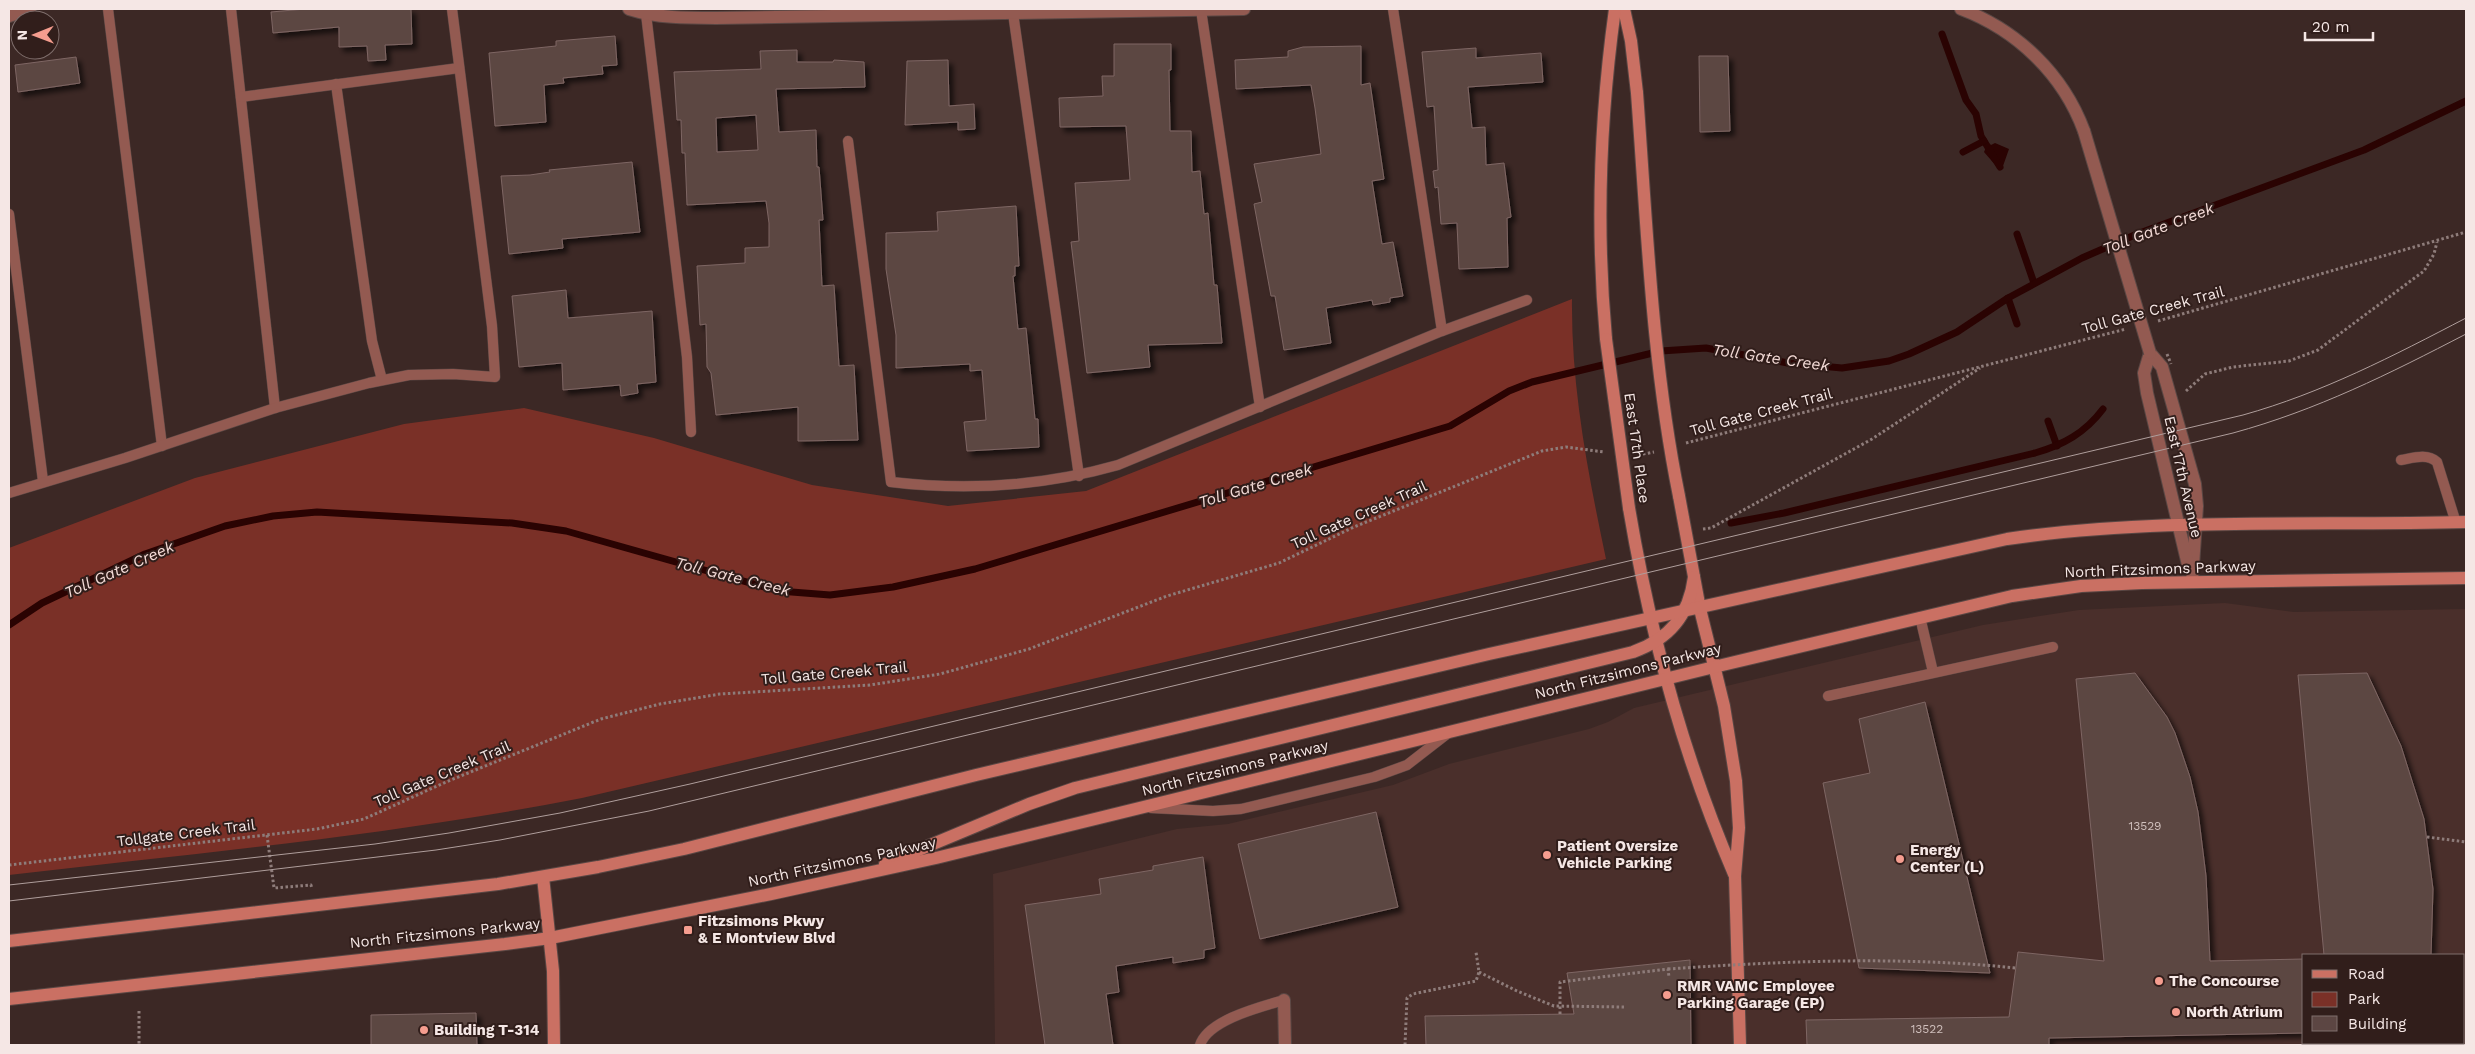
<svg xmlns="http://www.w3.org/2000/svg" width="2475" height="1054" viewBox="0 0 2475 1054" font-family="'Work Sans',sans-serif">
  <style>
    .built { fill: #4a2f2b; fill-rule: evenodd }
    .green { fill: #7a3027 }
    .water { fill: #2a0302 }
    .lines { fill: none; stroke-linecap: round; stroke-linejoin: round }
    .stream { stroke: #2a0302; stroke-width: 7 }
    .building { fill: #5c4643; stroke: #7e6663; fill-rule: evenodd; filter: url(#shadow) }
    .lane-casing { stroke: #5a4744; stroke-width: 11 }
    .street-casing { stroke: #5a4744; stroke-width: 14 }
    .secondary-casing { stroke: #5a4744; stroke-width: 14 }
    .path { stroke: #8e7c7a; stroke-width: 3; stroke-dasharray: 2.5 2.5; stroke-linecap: butt }
    .lane { stroke: #935a51; stroke-width: 10 }
    .street { stroke: #935a51; stroke-width: 12 }
    .secondary { stroke: #ca7063; stroke-width: 12 }
    .tram { stroke: #af9e9c; stroke-width: 1 }
    .street-bridge-casing { stroke: #5a4744; stroke-width: 14; stroke-linecap: butt }
    .secondary-bridge-casing { stroke: #5a4744; stroke-width: 14; stroke-linecap: butt }
    .path-bridge { stroke: #8e7c7a; stroke-width: 3; stroke-dasharray: 2.5 2.5; stroke-linecap: butt }
    .street-bridge { stroke: #935a51; stroke-width: 12 }
    .secondary-bridge { stroke: #ca7063; stroke-width: 12 }
    .poi-dot { fill: #f59d8f; stroke: #311e1b; stroke-width: 2 }
    .labels { text-anchor: middle; stroke-width: 4; stroke-linejoin: round; paint-order: stroke }
    .number-label { font-size: 12px; fill: #cfbfbc }
    .street-label { font-size: 15px; fill: #f5e7e5; stroke: #311e1b }
    .poi-label { font-size: 15px; font-weight: bold; fill: #f5e7e5; stroke: #311e1b; text-anchor: start }
    .water-label { font-size: 16px; font-style: italic; fill: #f4dbd7; stroke: #311e1b }
  </style>
  <defs>
    <filter id="shadow"><feDropShadow dx="4.5" dy="4.5" stdDeviation="2.5" flood-color="#0009"/></filter>
  </defs>
  <rect width="100%" height="100%" fill="#3c2825"/>
  <path class="built" d="M 2225,603 L 2294,612 L 2466,609 L 2466,1045 L 995,1045 L 993,874 L 1177,829 L 1228,824 L 1393,785 L 1449,764 L 1589,729 L 1608,722 L 1634,708 L 1983,625 L 2079,610 ZM 2304,955 L 2464,955 L 2464,1043 L 2304,1043 Z"/>
  <path class="green" d="M 1572,299 C 1571,388 1588,473 1606,559 L 582,798 C 393,835 200,853 9,875 L 9,548 L 195,478 L 404,424 L 524,408 L 654,438 L 812,485 L 948,506 L 1086,491 Z"/>
  <polygon class="water" points="1988,143 1991,145 1995,143 2009,149 2003,166 1997,167 1984,152"/>
  <g class="lines">
    <g class="stream">
      <polyline points="1942,34 1966,100 1976,114 1981,136 2000,167"/>
      <polyline points="1963,152 1984,141"/>
      <polyline points="2017,234 2034,283"/>
      <polyline points="2008,298 2017,324"/>
      <polyline points="2048,421 2057,446"/>
      <path d="M 1731,523 L 1784,513 L 2035,453 C 2063,445 2085,433 2103,409"/>
      <polyline points="9,625 42,603 145,554 225,526 273,516 317,512 512,523 566,531 779,591 830,595 893,587 975,569 1450,426 1509,391 1532,382 1661,351 1706,348 1788,363 1842,368 1889,361 1909,354 1957,332 2008,298 2082,258 2137,234 2364,150 2466,101"/>
    </g>
  </g>
  <g class="building">
    <polygon points="305,9 411,9 412,44 385,45 386,60 368,61 367,46 339,47 339,27 273,33 271,12"/>
    <polygon points="615,36 617,65 602,66 603,74 563,78 564,83 544,85 546,122 495,126 489,53 556,46 556,41"/>
    <polygon points="1114,44 1171,44 1171,70 1169,70 1170,131 1191,131 1192,172 1200,171 1204,214 1208,213 1214,285 1217,285 1222,343 1148,345 1150,367 1087,373 1071,242 1079,241 1075,183 1130,180 1126,126 1060,127 1059,98 1103,96 1102,76 1114,76"/>
    <polygon points="1361,46 1361,85 1370,83 1384,179 1372,181 1382,244 1393,242 1403,296 1390,298 1390,302 1373,305 1372,300 1326,308 1331,343 1284,350 1275,296 1271,296 1254,204 1262,202 1254,164 1321,154 1315,108 1311,85 1236,89 1235,60 1288,57 1288,51 1303,47"/>
    <polygon points="1476,48 1476,58 1541,53 1543,82 1468,87 1472,128 1485,127 1486,165 1504,163 1511,217 1507,218 1508,267 1459,269 1457,223 1441,224 1438,187 1435,188 1433,171 1438,170 1434,106 1427,107 1422,52"/>
    <path d="M 797,50 L 797,62 L 833,62 L 834,60 L 864,62 L 865,87 L 776,89 L 779,132 L 816,130 L 817,167 L 819,167 L 823,220 L 819,220 L 822,286 L 834,285 L 839,366 L 854,365 L 858,440 L 798,441 L 798,407 L 716,415 L 711,373 L 707,367 L 706,324 L 700,325 L 697,266 L 745,263 L 745,248 L 769,247 L 769,223 L 766,201 L 687,205 L 685,153 L 682,153 L 681,120 L 677,120 L 674,72 L 761,69 L 760,51 ZM 756,115 L 758,150 L 717,152 L 716,118 Z"/>
    <polygon points="1699,56 1728,56 1730,131 1700,132"/>
    <polygon points="76,57 80,83 18,92 15,65"/>
    <polygon points="948,60 949,106 974,104 975,129 958,130 958,122 905,125 907,61"/>
    <polygon points="632,162 640,232 562,239 563,248 509,254 501,176 530,175 550,172 549,170"/>
    <polygon points="1016,206 1019,266 1015,266 1015,276 1013,276 1018,329 1026,328 1035,419 1038,419 1039,447 967,451 964,422 986,420 982,370 970,371 970,364 896,368 896,335 886,269 886,233 938,231 937,212"/>
    <polygon points="566,290 568,318 652,311 656,382 637,384 638,393 621,396 620,385 563,390 562,363 519,367 512,296"/>
    <polygon points="2135,673 2167,717 2175,733 2190,777 2198,812 2206,876 2210,961 2304,959 2304,1033 2049,1038 2049,1045 1807,1045 1806,1020 2009,1017 2018,952 2104,961 2076,679"/>
    <polygon points="2367,673 2401,746 2424,819 2433,889 2431,955 2324,955 2298,675"/>
    <polygon points="1925,702 1990,973 1859,968 1823,783 1870,773 1859,719"/>
    <polygon points="1376,812 1398,907 1260,939 1238,844"/>
    <polygon points="1203,857 1215,948 1204,950 1204,958 1173,963 1173,957 1116,966 1119,992 1106,994 1113,1045 1045,1045 1025,905 1101,894 1099,879 1153,870 1153,866"/>
    <polygon points="1690,960 1691,1045 1426,1045 1425,1016 1574,1014 1567,973"/>
    <polygon points="476,1013 477,1045 371,1045 371,1015"/>
  </g>
  <g class="lines">
    <defs>
      <g id="lane">
        <polyline points="108,9 162,446"/>
        <polyline points="231,9 275,408"/>
        <polyline points="1393,9 1442,331"/>
        <polyline points="1201,10 1260,407"/>
        <polyline points="1013,13 1079,476"/>
        <polyline points="646,14 687,357 691,432"/>
        <polyline points="336,84 372,341 382,380"/>
        <polyline points="241,97 459,68"/>
        <path d="M 848,141 L 891,482 C 968,491 1044,486 1118,465 L 1442,331 L 1527,300"/>
        <polyline points="9,214 43,481"/>
        <path d="M 2401,460 C 2413,458 2427,453 2437,462 L 2456,523"/>
        <polyline points="9,493 125,458 275,408 369,383 409,375 453,374 495,377 492,326 452,9"/>
        <polyline points="1920,617 1933,672"/>
        <polyline points="1828,696 2053,647"/>
        <polyline points="1151,808 1213,811 1241,809 1374,777 1407,765 1447,734"/>
        <path d="M 1200,1045 C 1208,1020 1260,1007 1284,1000"/>
      </g>
      <g id="street">
        <path d="M 629,9 C 657,18 687,18 716,18 L 1244,9"/>
        <path d="M 1961,9 C 2017,30 2063,74 2084,131"/>
        <polyline points="9,16 30,9"/>
        <polyline points="2150,353 2162,367 2195,484 2197,506 2192,581"/>
        <polyline points="2150,353 2144,373 2147,393 2189,569"/>
        <polyline points="1284,1000 1285,1045"/>
      </g>
      <g id="secondary">
        <polyline points="1624,9 1631,41 1637,93"/>
        <path d="M 1606,339 C 1596,230 1600,117 1615,9"/>
        <polyline points="1679,496 1700,609 1724,706 1736,781 1739,828 1735,876 1740,1045"/>
        <path d="M 1629,508 C 1650,633 1684,758 1734,874"/>
        <path d="M 885,864 L 1029,804 L 1075,788 L 1633,652 C 1669,639 1689,616 1694,577"/>
        <polyline points="543,877 553,971 554,1045"/>
        <path d="M 9,941 L 498,884 L 598,867 L 684,849 L 976,775 L 1489,654 L 2007,539 C 2158,517 2314,526 2466,522"/>
        <polyline points="9,999 505,944 550,938 771,894 936,858 1714,667 2012,596 2081,586 2142,583 2466,578"/>
      </g>
    </defs>
    <use href="#lane" class="lane-casing"/>
    <use href="#street" class="street-casing"/>
    <use href="#secondary" class="secondary-casing"/>
    <g class="path">
      <polyline points="2158,321 2466,232"/>
      <polyline points="2186,391 2205,374 2233,367 2289,361 2318,350 2424,271 2434,254 2437,242"/>
      <polyline points="1686,443 2126,329"/>
      <polyline points="1638,455 1654,452"/>
      <polyline points="1703,529 1711,528 1872,439 1980,368"/>
      <polyline points="267,835 274,888 311,885 312,889"/>
      <polyline points="2427,837 2466,842"/>
      <polyline points="9,865 317,829 364,819 446,782 601,719 660,704 720,694 870,685 940,674 1029,649 1167,596 1279,563 1354,527 1542,451 1566,447 1604,452"/>
      <polyline points="1479,972 1517,991 1554,1006 1624,1007"/>
      <polyline points="139,1011 139,1045"/>
      <polyline points="1560,1014 1560,982 1668,969 1669,977"/>
      <polyline points="1405,1045 1407,998 1413,994 1476,981 1479,972 1476,952"/>
    </g>
    <use href="#lane" class="lane"/>
    <use href="#street" class="street"/>
    <use href="#secondary" class="secondary"/>
    <g class="tram">
      <path d="M 9,885 L 375,844 L 449,833 L 560,813 L 690,784 L 2243,415 C 2322,393 2393,356 2466,318"/>
      <path d="M 9,901 L 436,850 L 500,840 L 649,811 L 2233,433 C 2317,410 2389,374 2466,334"/>
    </g>
    <defs>
      <polyline id="street-bridge" points="2084,131 2150,353"/>
      <g id="secondary-bridge">
        <path d="M 1637,93 C 1647,228 1652,363 1679,496"/>
        <polyline points="1606,339 1629,508"/>
      </g>
    </defs>
    <use href="#street-bridge" class="street-bridge-casing"/>
    <use href="#secondary-bridge" class="secondary-bridge-casing"/>
    <g class="path-bridge">
      <polyline points="2167,354 2171,364"/>
      <path d="M 1668,969 C 1784,961 1900,956 2016,968"/>
    </g>
    <use href="#street-bridge" class="street-bridge"/>
    <use href="#secondary-bridge" class="secondary-bridge"/>
  </g>
  <g class="poi-dot">
    <circle cx="1547" cy="855" r="5"/>
    <circle cx="1900" cy="859" r="5"/>
    <rect x="683" y="925" width="10" height="10" rx="2.5"/>
    <circle cx="2159" cy="981" r="5"/>
    <circle cx="1667" cy="995" r="5"/>
    <circle cx="2176" cy="1012" r="5"/>
    <circle cx="424" cy="1030" r="5"/>
  </g>
  <g class="labels">
    <g class="number-label">
      <text x="2145" y="830">13529</text>
      <text x="1927" y="1033">13522</text>
    </g>
    <g class="street-label">
      <text transform="translate(2153 310) rotate(-15)" y="5">Toll Gate Creek Trail</text>
      <text transform="translate(1761 412) rotate(-15)" y="5">Toll Gate Creek Trail</text>
      <text transform="translate(1637 448) rotate(82)" y="5">East 17th Place</text>
      <text transform="translate(2183 477) rotate(77)" y="5">East 17th Avenue</text>
      <text transform="translate(1359 515) rotate(-24)" y="5">Toll Gate Creek Trail</text>
      <text transform="translate(2160 569) rotate(-2)" y="5">North Fitzsimons Parkway</text>
      <text transform="translate(1628 671) rotate(-14)" y="5">North Fitzsimons Parkway</text>
      <text transform="translate(834 673) rotate(-5)" y="5">Toll Gate Creek Trail</text>
      <text transform="translate(1235 768) rotate(-14)" y="5">North Fitzsimons Parkway</text>
      <text transform="translate(442 774) rotate(-23)" y="5">Toll Gate Creek Trail</text>
      <text transform="translate(186 833) rotate(-7)" y="5">Tollgate Creek Trail</text>
      <text transform="translate(842 862) rotate(-12)" y="5">North Fitzsimons Parkway</text>
      <text transform="translate(445 933) rotate(-6)" y="5">North Fitzsimons Parkway</text>
    </g>
    <g class="poi-label">
      <text x="1557" y="851">Patient Oversize<tspan x="1557" dy="17">Vehicle Parking</tspan></text>
      <text x="1910" y="855">Energy<tspan x="1910" dy="17">Center (L)</tspan></text>
      <text x="698" y="926">Fitzsimons Pkwy<tspan x="698" dy="17">&amp; E Montview Blvd</tspan></text>
      <text x="2169" y="986">The Concourse</text>
      <text x="1677" y="991">RMR VAMC Employee<tspan x="1677" dy="17">Parking Garage (EP)</tspan></text>
      <text x="2186" y="1017">North Atrium</text>
      <text x="434" y="1035">Building T-314</text>
    </g>
    <g class="water-label">
      <text transform="translate(2158 228) rotate(-21)" y="6">Toll Gate Creek</text>
      <text transform="translate(1771 357) rotate(8)" y="6">Toll Gate Creek</text>
      <text transform="translate(1255 485) rotate(-17)" y="6">Toll Gate Creek</text>
      <text transform="translate(119 569) rotate(-24)" y="6">Toll Gate Creek</text>
      <text transform="translate(733 576) rotate(14)" y="6">Toll Gate Creek</text>
    </g>
  </g>
  <rect width="2475" height="1054" fill="none" stroke="#f5e7e5" stroke-width="20"/>
  <rect x="2302" y="954" width="162" height="90" fill="#311e1b" stroke="#7f6e6c"/>
  <rect x="2312" y="970" width="25" height="8" fill="#ca7063" stroke="#7f6e6c"/>
  <text x="2348" y="979" font-size="15" fill="#f5e7e5">Road</text>
  <rect x="2312" y="992" width="25" height="15" fill="#7a3027" stroke="#7f6e6c"/>
  <text x="2348" y="1004" font-size="15" fill="#f5e7e5">Park</text>
  <rect x="2312" y="1016" width="25" height="15" fill="#5c4643" stroke="#7f6e6c"/>
  <text x="2348" y="1029" font-size="15" fill="#f5e7e5">Building</text>
  <g transform="translate(35 35) rotate(269)"><circle r="24" fill="#311e1b" stroke="#7f6e6c"/>
  <path d="M0-4L9 19L0 12L-9 19Z" fill="#f59d8f"/>
  <text y="-8" font-size="14" font-weight="bold" text-anchor="middle" fill="#f5e7e5">N</text>
  </g>
  <path d="M2305 32v8h68v-8" fill="none" stroke="#f5e7e5" stroke-width="2.5"/>
  <text x="2312" y="32" font-size="15" fill="#f5e7e5" stroke="#311e1b" stroke-width="4" paint-order="stroke">20 m</text>
</svg>
